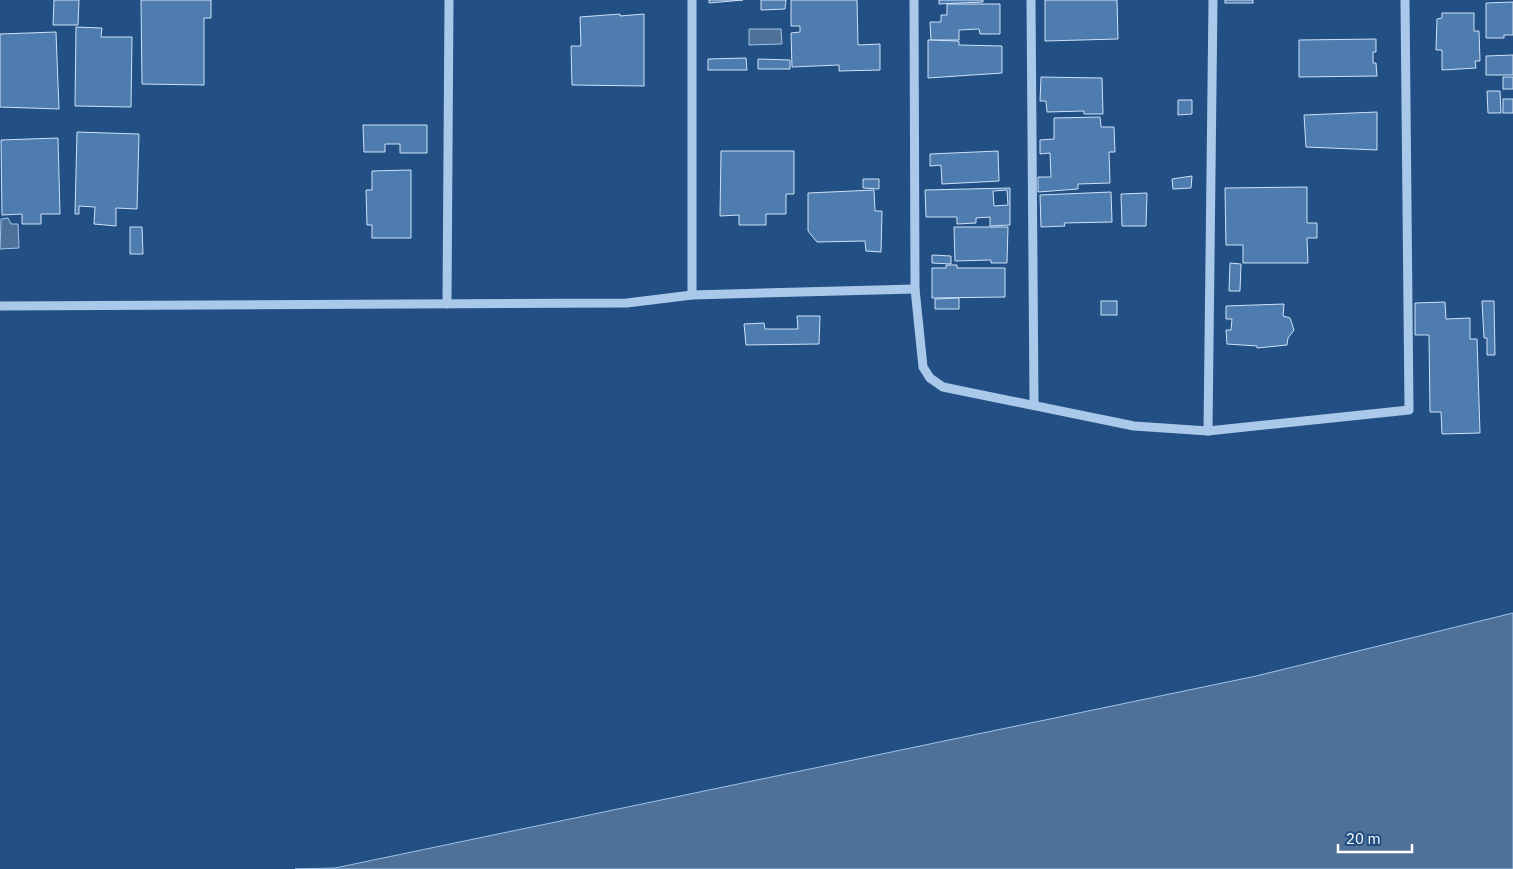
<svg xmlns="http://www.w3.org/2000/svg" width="1513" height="869" viewBox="0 0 1513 869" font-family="'IBM Plex Sans',sans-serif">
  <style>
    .water { fill: #507197; stroke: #9ec3ea }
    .building { fill: #4e7cae; stroke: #cee2f7; fill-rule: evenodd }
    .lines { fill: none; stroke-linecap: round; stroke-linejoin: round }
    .minor { stroke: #aac8e9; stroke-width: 9 }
  </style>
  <rect width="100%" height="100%" fill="#225084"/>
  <g class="water">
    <polygon points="749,29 781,29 782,44 749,45"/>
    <polygon points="8,218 11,224 18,224 19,248 0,249 1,219"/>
    <polygon points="1513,613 1513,869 295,869 335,868 1256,676"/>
  </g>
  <g class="building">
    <polygon points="54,0 79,0 78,25 53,25"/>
    <polygon points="141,0 211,0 211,18 204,18 204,85 142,84"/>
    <polygon points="709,0 743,0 709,3"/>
    <polygon points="761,0 786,0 785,9 761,10"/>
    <polygon points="791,0 857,0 858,45 880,44 880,70 839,71 839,65 792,67 791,33 800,32 800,26 791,26"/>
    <polygon points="939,0 983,0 983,2 939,4"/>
    <polygon points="1045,0 1117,0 1118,39 1045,41"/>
    <rect x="1225" y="0" width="28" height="3"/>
    <polygon points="1513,2 1513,35 1504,35 1504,38 1486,38 1486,3"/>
    <polygon points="947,4 1000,4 1000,34 980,34 979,29 959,30 959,40 931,40 930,22 941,22 941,15 947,15"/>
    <polygon points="1442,13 1474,13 1474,31 1479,31 1480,61 1475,61 1476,68 1442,70 1442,50 1436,50 1437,19 1442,18"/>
    <polygon points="620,14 620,16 644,14 644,86 572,85 571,46 581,46 580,17"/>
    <polygon points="76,27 102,28 101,37 132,37 131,107 75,106"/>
    <polygon points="56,32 59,109 0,107 0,34"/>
    <polygon points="1376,39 1376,52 1373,52 1373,63 1376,63 1377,76 1299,77 1299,40"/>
    <polygon points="928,40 959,41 959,45 1002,46 1002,73 928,78"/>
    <polygon points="1513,55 1513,75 1486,75 1486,56"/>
    <polygon points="746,58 747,70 708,70 708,59"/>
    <polygon points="758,59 790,60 790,69 758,69"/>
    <polygon points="1041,77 1102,78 1103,114 1084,114 1084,111 1047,112 1046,101 1040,101"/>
    <rect x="1503" y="77" width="10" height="12"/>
    <polygon points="1487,91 1500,91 1501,113 1488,113"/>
    <rect x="1503" y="99" width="10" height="14"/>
    <polygon points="1178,100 1192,100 1192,114 1178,115"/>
    <polygon points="1377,112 1377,150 1306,147 1304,115"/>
    <polygon points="1100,117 1101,127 1114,127 1115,152 1109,152 1110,183 1078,184 1078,189 1038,192 1038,177 1051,177 1050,153 1040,154 1040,140 1054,139 1054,118"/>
    <polygon points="363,125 427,125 427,153 400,153 400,144 385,144 385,152 364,152"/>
    <polygon points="77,132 139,134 137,209 116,208 116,226 94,224 95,207 79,206 79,214 75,214"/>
    <polygon points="58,138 60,214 41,214 41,224 22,224 22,214 2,215 1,140"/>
    <polygon points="721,151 794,151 794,194 786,194 786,214 766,214 766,225 739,225 739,215 720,216"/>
    <polygon points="998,151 999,181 942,184 941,165 930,166 930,154"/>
    <polygon points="411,170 411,238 372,238 372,225 367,225 366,190 372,190 372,171"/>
    <polygon points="1192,176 1191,188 1173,189 1172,179"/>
    <polygon points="863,179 879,179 879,189 863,188"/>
    <polygon points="1307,187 1307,223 1317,223 1317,238 1307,238 1308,263 1243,263 1243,245 1226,245 1225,188"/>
    <path d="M 1010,188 L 1010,225 L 990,226 L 990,217 L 976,218 L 976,223 L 957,224 L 957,217 L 926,217 L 925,190 ZM 1007,190 L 1008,205 L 994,206 L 993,191 Z"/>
    <polygon points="874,190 875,211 882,211 881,252 866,251 865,241 817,242 808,231 808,193"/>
    <polygon points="1111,192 1112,222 1064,223 1065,226 1041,227 1040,195"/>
    <polygon points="1147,193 1146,226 1122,226 1121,194"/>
    <polygon points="130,227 142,227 143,254 130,254"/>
    <polygon points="954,227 1008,227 1007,263 991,263 991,260 955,261"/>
    <polygon points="932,255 951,256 951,264 932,263"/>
    <polygon points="1230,263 1241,264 1240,291 1229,291"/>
    <polygon points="946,265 957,265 957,268 1005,268 1005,297 932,298 932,268 946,268"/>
    <polygon points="959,298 959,309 935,309 935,299"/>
    <rect x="1101" y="301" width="16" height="14"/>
    <polygon points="1482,301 1494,301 1495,355 1487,355 1487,338 1484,338"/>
    <polygon points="1445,302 1446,319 1470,318 1470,339 1477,339 1480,433 1442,434 1441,412 1430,412 1429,335 1415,335 1415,303"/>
    <polygon points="1284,304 1283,316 1290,318 1294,330 1288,338 1287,345 1257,348 1257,346 1227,344 1226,330 1231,330 1232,319 1226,319 1226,306"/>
    <polygon points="797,316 820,316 819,344 746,345 744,324 764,323 765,329 798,329"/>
  </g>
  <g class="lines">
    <g class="minor">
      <polyline points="692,0 692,295"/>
      <polyline points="914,0 915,289 923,367 930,378 943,387 1134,426 1208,431 1409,410 1405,0"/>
      <polyline points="1031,0 1034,403"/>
      <polyline points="447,304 449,0"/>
      <polyline points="0,306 627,303 692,295 915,289"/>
      <polyline points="1208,431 1213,0"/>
    </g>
  </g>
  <path d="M1338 844v8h74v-8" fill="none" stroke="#ffffff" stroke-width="2.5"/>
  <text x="1346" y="844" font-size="15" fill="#ffffff" stroke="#225084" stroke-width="4" paint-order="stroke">20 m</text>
</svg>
